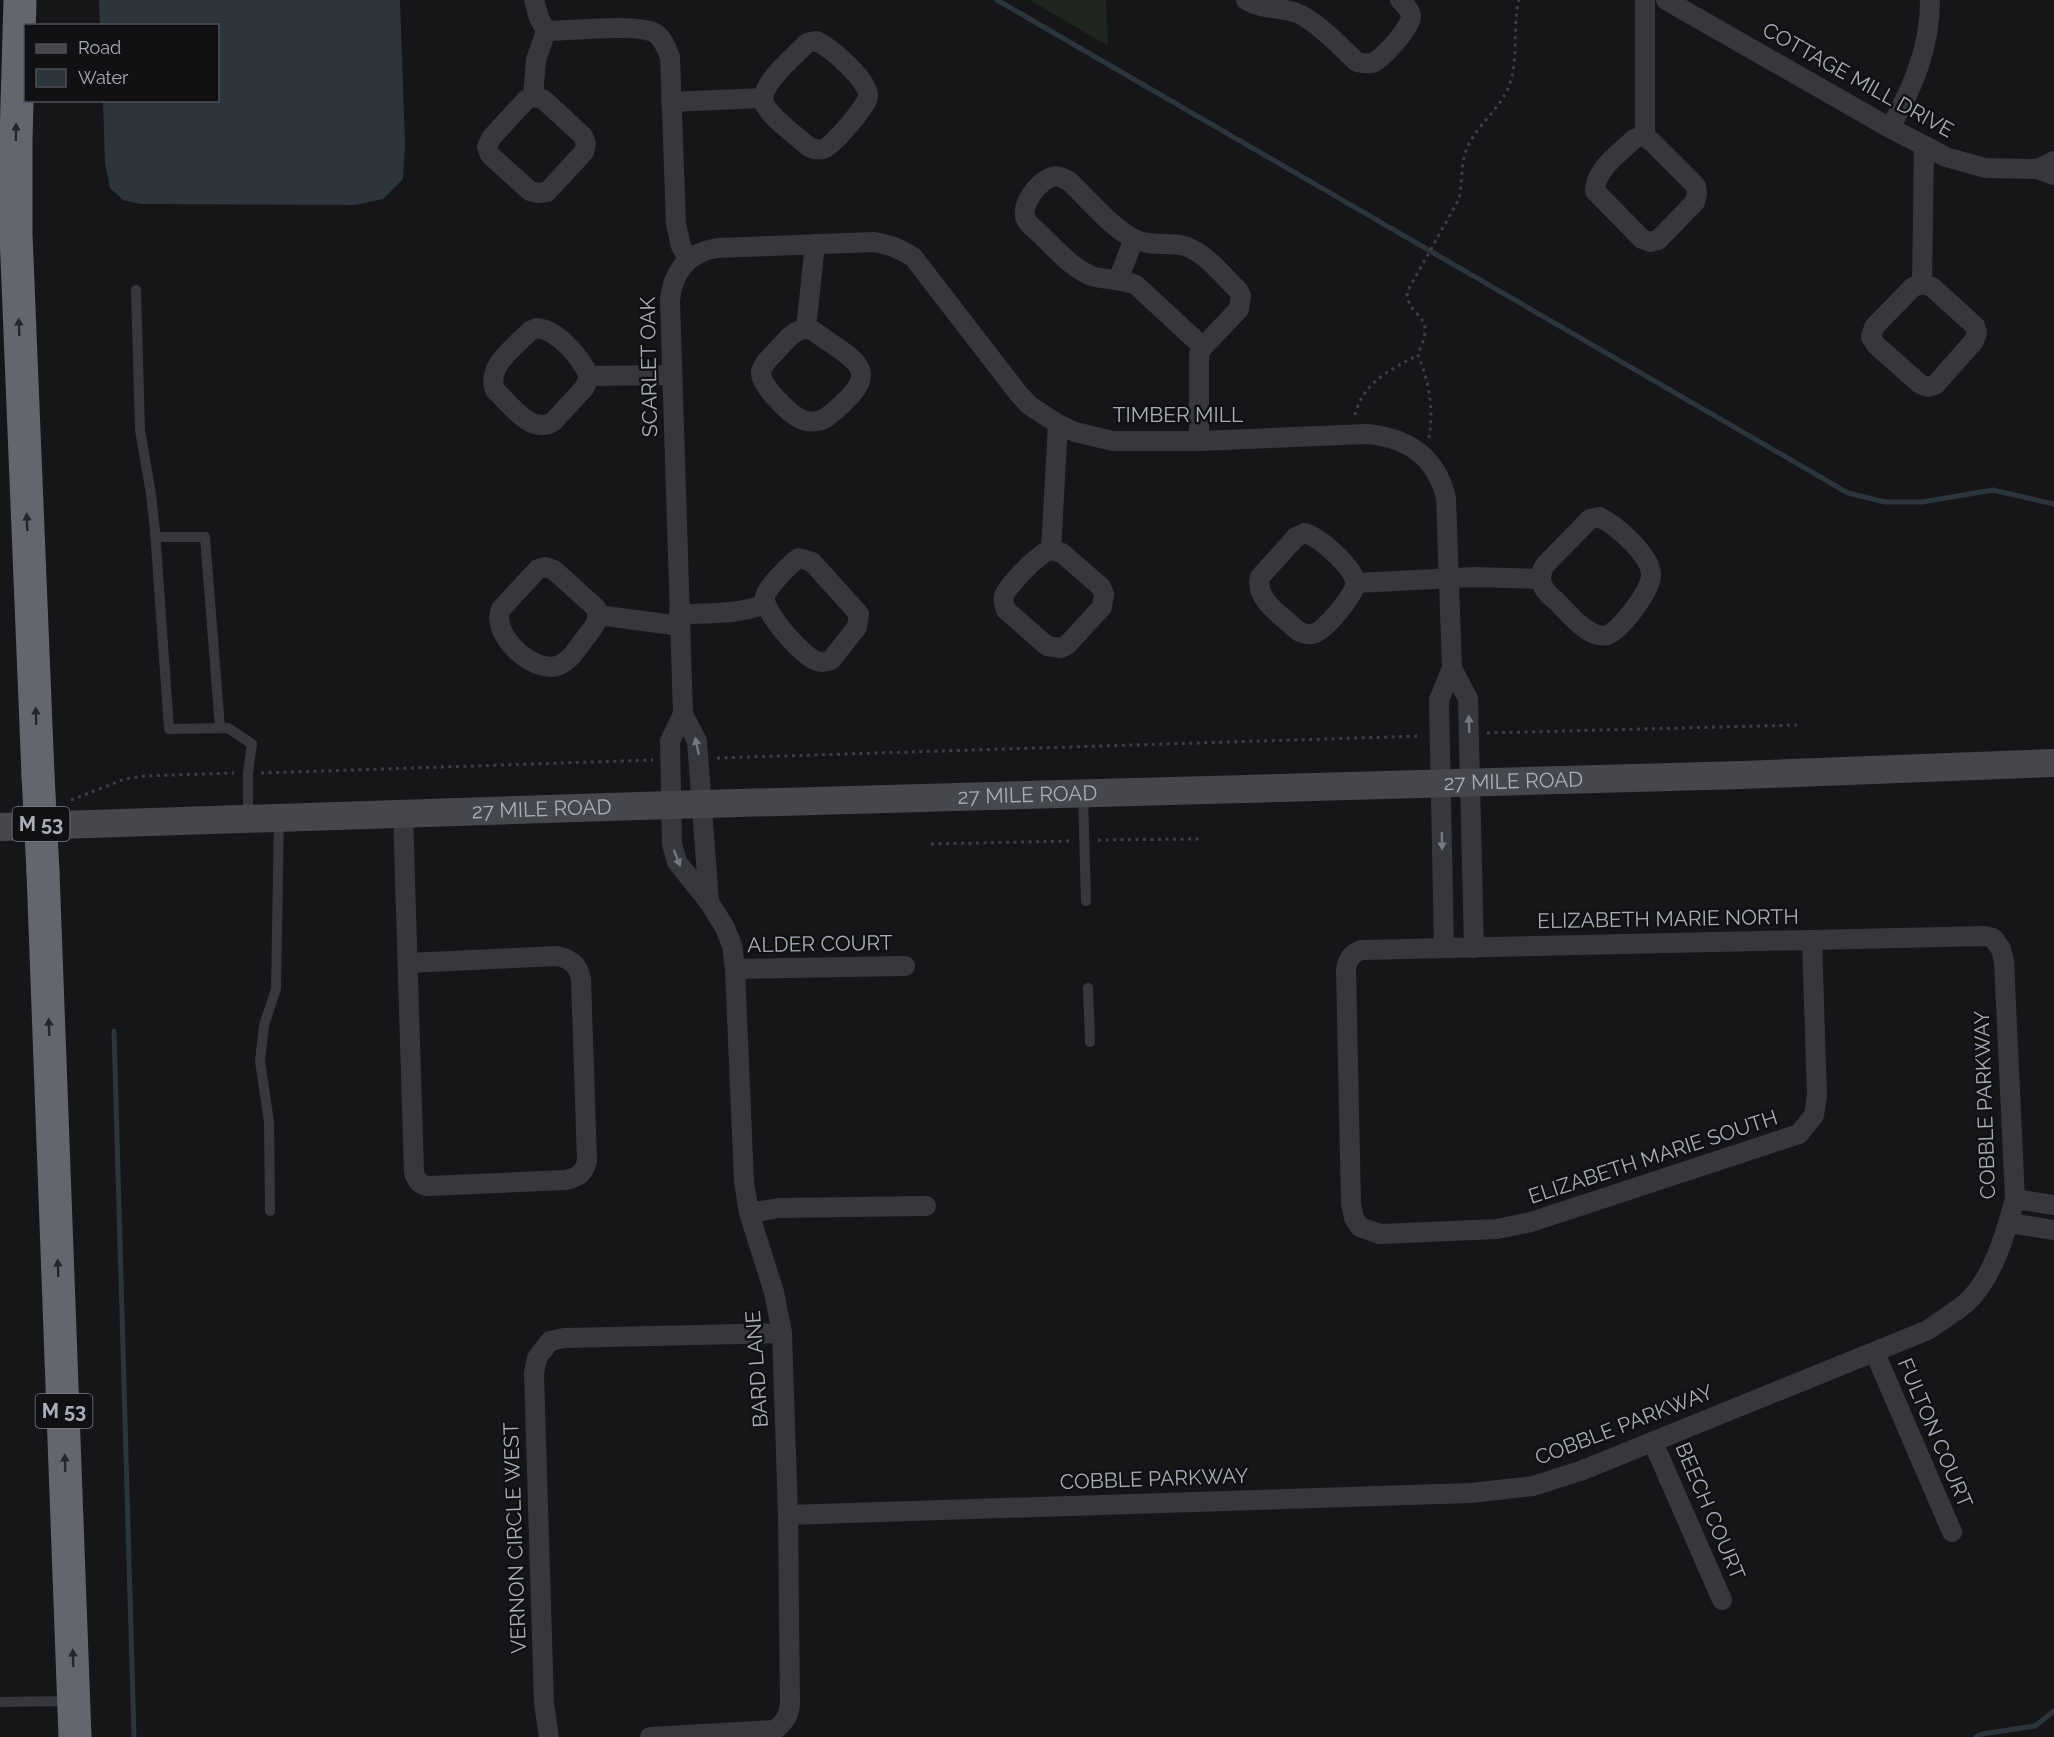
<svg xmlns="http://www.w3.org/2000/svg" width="2054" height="1737" viewBox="0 0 2054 1737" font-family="Raleway,sans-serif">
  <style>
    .green { fill: #1e261f }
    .water { fill: #2c353c }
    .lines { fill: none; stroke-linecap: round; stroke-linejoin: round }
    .stream { stroke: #2c353c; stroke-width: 5 }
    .path { stroke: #3d3f44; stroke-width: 3; stroke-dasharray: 3 4.5; stroke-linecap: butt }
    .lane { stroke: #37383d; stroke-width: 10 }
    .street { stroke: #37383d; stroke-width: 20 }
    .secondary { stroke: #45474d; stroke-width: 28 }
    .highway { stroke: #63666e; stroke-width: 33 }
    .highway-bridge { stroke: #63666e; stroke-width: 33 }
    .oneway { fill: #26262a }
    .oneway2 { fill: #757881 }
    .labels { text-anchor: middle; stroke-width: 5; stroke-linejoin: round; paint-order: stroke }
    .shield { fill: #111113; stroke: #7b7e86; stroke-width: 1.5 }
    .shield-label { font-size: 20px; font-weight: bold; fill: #a8adb8 }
    .street-label { font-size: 21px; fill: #a8adb8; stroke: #111113 }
  </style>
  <rect width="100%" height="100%" fill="#161618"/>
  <polygon class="green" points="1030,0 1106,0 1108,46"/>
  <polygon class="water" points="99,0 400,0 405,143 403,179 383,199 355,205 141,204 123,200 110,188 105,163 103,101 218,100 218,26 100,25"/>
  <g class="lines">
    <g class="stream">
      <polyline points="997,0 1848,493 1885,502 1922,502 1993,490 2054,504"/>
      <polyline points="114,1031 134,1737"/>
      <polyline points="1976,1737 1982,1734 2035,1726 2054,1711"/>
    </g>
    <g class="path">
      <path d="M 1355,415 C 1363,382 1390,370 1418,355"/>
      <path d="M 1429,438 C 1434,409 1429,381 1418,355 C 1420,348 1425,339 1425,331 C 1426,315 1407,312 1407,292 L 1459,199 C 1463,181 1460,161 1469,144 C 1480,122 1502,107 1510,83 C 1519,56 1512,27 1519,0"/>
      <polyline points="1487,733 1797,725"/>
      <polyline points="717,758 1421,736"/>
      <polyline points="261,773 653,760"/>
      <polyline points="71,800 125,779 144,776 234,773"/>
      <polyline points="1098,840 1200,839"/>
      <polyline points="931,844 1071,841"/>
    </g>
    <g class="lane">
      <polyline points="136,290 140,430 151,494 155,531 169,729 228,728 252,744 248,773 248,819"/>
      <polyline points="155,537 205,537 220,728"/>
      <polyline points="1083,794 1086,901"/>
      <polyline points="1088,988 1090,1042"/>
      <polyline points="270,1211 269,1122 260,1061 264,1025 276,989 279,818"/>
      <polyline points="0,1702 71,1701"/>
    </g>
    <g class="street">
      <polyline points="534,0 539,18 546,31"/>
      <path d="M 1246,0 C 1262,10 1281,7 1297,13 C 1315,20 1342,48 1357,62 C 1362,63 1367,64 1372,63 C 1382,60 1412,26 1411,16 C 1410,9 1404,4 1400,0"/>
      <polyline points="1645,0 1645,137"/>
      <polyline points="1666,0 1890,128 1946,157 1985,168 2037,169"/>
      <path d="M 546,31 C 570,31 636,23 655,33 C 664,39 666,48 670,57 L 676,224 L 681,246 L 688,259"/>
      <path d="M 816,41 C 830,47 870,81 868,97 C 866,107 832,147 823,149 C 818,150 813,149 809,147 C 797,136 772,119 765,105 C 756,86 795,56 807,43 Z"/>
      <polygon points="533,97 543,99 583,136 586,144 584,152 547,192 538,193 530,191 490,155 487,147 491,138 526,100"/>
      <polyline points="533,97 536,60 546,31"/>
      <polyline points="671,102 763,98"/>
      <path d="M 1890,128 C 1913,87 1930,48 1930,0"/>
      <path d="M 1639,137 L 1645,137 L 1652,142 L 1696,186 L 1697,194 L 1695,202 L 1658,240 L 1650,242 L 1642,239 L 1595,191 C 1595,169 1619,154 1634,139 Z"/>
      <polyline points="2054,161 2037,169 2054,175"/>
      <polyline points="1118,280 1134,239"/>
      <polygon points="1922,284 1932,287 1975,326 1977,333 1974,341 1935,385 1928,387 1920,384 1876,345 1871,337 1874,327 1913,287"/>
      <polyline points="1922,284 1924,146"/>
      <path d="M 537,328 C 558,330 581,358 589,376 L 585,387 L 553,422 C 531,435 510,404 495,390 C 486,366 515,347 530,331 Z"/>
      <path d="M 806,329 L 812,330 C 860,364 886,370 827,417 C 820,422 809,423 801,419 C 790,415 759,384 761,372 C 763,362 774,354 780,347 C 788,338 794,330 806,329 Z"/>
      <polyline points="806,329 815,244"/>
      <polyline points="589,376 672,375"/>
      <path d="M 1199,441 L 1199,354 L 1203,347 L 1239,309 L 1241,296 L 1238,290 C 1222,275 1203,249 1180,245 C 1165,243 1149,246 1134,239 C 1113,229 1087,198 1069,181 C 1063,178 1058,175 1052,177 C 1038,181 1018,207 1027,221 C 1030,226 1036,230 1040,234 C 1057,250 1073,270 1095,277 C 1109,280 1123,279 1136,285 L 1203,347"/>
      <path d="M 1599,517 C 1615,524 1649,554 1651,573 C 1653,588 1624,625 1611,633 C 1607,636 1603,636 1598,635 C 1582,631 1567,611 1555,600 C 1543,590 1536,580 1545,565 L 1590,519 Z"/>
      <path d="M 1305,533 C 1321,538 1352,566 1356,583 C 1353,596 1325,632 1312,634 C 1306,635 1302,633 1298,631 C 1283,616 1254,600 1260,577 L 1296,537 Z"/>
      <path d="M 1051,550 L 1062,553 L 1101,587 L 1104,594 L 1102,607 L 1067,645 L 1061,648 L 1047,646 L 1006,610 C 1004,605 1003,601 1004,596 C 1007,586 1041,551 1051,550 Z"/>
      <polyline points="1051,550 1058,424"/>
      <path d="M 799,558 L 812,562 L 859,614 L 857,627 L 831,660 C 826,662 822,663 817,661 C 803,657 763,612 765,597 C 766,588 791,563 799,558 Z"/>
      <path d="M 545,567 L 554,570 L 596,608 C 600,621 594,627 586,637 C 578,647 570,662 557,666 C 532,673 490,634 501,609 L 538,569 Z"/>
      <polyline points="1356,583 1474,577 1540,579"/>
      <path d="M 679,614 C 707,613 739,615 765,604"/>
      <polyline points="598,615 680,626"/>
      <path d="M 683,714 L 670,300 C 673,271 688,253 717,248 L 874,242 C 889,245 900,248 913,257 L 1018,393 L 1029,405 L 1058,424 L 1075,432 L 1113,441 L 1199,441 L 1367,434 C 1408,438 1436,456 1446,498 L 1452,668"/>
      <path d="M 403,814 L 414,1172 C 416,1180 420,1185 428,1186 L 566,1180 C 578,1177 584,1174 587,1161 L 581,979 C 578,965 572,960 558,956 L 408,963"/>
      <polyline points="1444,948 1439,700 1452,668 1468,699 1474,948"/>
      <polyline points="735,969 905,966"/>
      <polyline points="2015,1199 2054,1205"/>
      <polyline points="749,1213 779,1208 926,1206"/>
      <polyline points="2009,1223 2054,1230"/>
      <polyline points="1875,1353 1952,1532"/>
      <polyline points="1653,1442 1722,1600"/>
      <path d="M 788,1515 L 1471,1493 L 1533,1486 L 1583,1470 L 1928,1330 C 1940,1321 1954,1313 1966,1303 C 1993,1279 2006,1232 2015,1199 L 2004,961 L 2001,949 L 1993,938 L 1985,936 L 1361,950 C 1351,954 1348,959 1346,969 L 1351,1204 L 1354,1218 L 1360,1227 L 1380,1234 L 1497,1229 L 1531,1222 L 1799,1134 L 1814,1115 L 1817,1096 L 1812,940"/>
      <polyline points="549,1737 544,1704 534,1373 537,1358 550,1341 564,1338 782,1333"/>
      <path d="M 650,1737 L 775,1730 C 784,1723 788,1717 790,1705 L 788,1515 L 782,1333 L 774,1292 L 749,1213 L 744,1182 L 735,969 L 732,945 L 724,926 L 709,902 L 677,862 L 672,844 L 670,741 L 683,714 L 697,741 L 709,902"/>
    </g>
    <path class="secondary" id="s1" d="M 0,827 L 670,805 L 1742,775 L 2054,763"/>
    <g class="highway">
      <polyline points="20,0 16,139 16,234 38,775"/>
      <polyline points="43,872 75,1737"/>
    </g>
    <polyline class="highway-bridge" points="38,775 43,872"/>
  </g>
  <defs><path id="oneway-solid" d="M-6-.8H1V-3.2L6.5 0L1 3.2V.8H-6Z" transform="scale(1.5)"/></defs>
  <g class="oneway">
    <use href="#oneway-solid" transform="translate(16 132) rotate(-89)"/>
    <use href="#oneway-solid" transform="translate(19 327) rotate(-92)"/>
    <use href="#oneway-solid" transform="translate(27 522) rotate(-92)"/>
    <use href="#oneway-solid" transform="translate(36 716) rotate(-92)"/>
    <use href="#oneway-solid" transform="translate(49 1027) rotate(-92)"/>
    <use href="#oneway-solid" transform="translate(58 1268) rotate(-92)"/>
    <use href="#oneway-solid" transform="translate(65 1463) rotate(-92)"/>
    <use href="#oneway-solid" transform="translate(73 1658) rotate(-92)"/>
  </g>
  <g class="oneway2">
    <use href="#oneway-solid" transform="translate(1469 724) rotate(-92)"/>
    <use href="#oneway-solid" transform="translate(697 746) rotate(-102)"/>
    <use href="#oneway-solid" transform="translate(1442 841) rotate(89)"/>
    <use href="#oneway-solid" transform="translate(677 858) rotate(68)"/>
  </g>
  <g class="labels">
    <g class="shield">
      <rect x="12.5" y="807" width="57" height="34" rx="4.5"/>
      <rect x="35.5" y="1394" width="57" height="34" rx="4.5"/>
    </g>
    <g class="shield-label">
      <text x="41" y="831">M 53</text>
      <text x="64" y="1418">M 53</text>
    </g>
    <g class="street-label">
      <text transform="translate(1858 80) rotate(29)" y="7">COTTAGE MILL DRIVE</text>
      <text transform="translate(649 367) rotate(-91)" y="7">SCARLET OAK</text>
      <text x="1178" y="422">TIMBER MILL</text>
      <text dy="7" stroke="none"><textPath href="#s1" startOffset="1514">27 MILE ROAD</textPath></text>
      <text dy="7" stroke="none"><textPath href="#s1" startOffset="1028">27 MILE ROAD</textPath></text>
      <text dy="7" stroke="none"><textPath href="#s1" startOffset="542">27 MILE ROAD</textPath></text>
      <text transform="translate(1668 919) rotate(-1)" y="7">ELIZABETH MARIE NORTH</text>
      <text transform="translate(820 944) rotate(-1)" y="7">ALDER COURT</text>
      <text transform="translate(1985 1105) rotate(-92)" y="7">COBBLE PARKWAY</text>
      <text transform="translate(1653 1157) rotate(-18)" y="7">ELIZABETH MARIE SOUTH</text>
      <text transform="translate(757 1369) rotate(-94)" y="7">BARD LANE</text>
      <text transform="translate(1624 1425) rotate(-21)" y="7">COBBLE PARKWAY</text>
      <text transform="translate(1935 1433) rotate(67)" y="7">FULTON COURT</text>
      <text transform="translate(1154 1479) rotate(-2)" y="7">COBBLE PARKWAY</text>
      <text transform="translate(1710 1511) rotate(67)" y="7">BEECH COURT</text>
      <text transform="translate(515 1538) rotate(-92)" y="7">VERNON CIRCLE WEST</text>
    </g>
  </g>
  <rect x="24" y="24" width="195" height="78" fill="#111113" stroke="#4d4f55" stroke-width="1.5"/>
  <rect x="36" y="44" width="30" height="9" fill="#45474d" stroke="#4d4f55" stroke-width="1.5"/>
  <text x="78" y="54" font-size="18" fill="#a8adb8">Road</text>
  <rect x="36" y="69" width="30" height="18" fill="#2c353c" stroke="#4d4f55" stroke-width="1.5"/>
  <text x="78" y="84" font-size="18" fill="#a8adb8">Water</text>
</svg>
